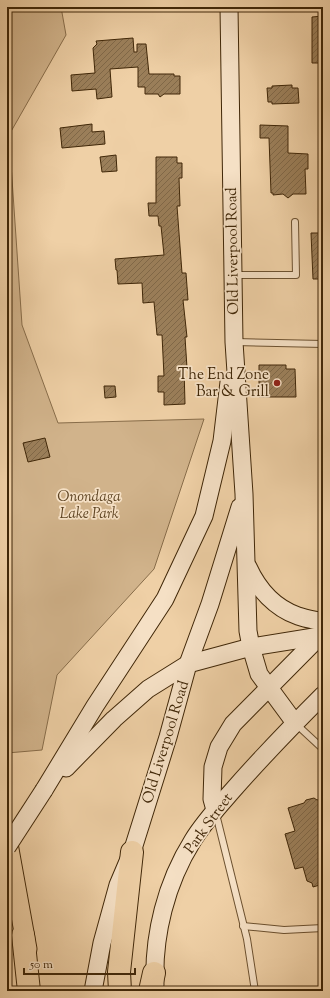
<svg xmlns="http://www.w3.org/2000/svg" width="330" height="998" viewBox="0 0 330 998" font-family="'Sorts Mill Goudy',serif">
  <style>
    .green { fill: #d1b38b; stroke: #886d4a }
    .building { fill: url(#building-hatch); stroke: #402708 }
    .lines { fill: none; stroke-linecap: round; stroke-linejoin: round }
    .lane-casing { stroke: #6c5130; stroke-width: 8 }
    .secondary-casing { stroke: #402708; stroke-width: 19 }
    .primary-casing { stroke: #402708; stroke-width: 21 }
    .highway-casing { stroke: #402708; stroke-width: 24 }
    .lane { stroke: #f5e0c5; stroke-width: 6 }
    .secondary { stroke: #f5e0c5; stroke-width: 17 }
    .primary { stroke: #efd0a6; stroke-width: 19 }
    .highway { stroke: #efd0a6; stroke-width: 22 }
    .secondary-bridge-casing { stroke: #402708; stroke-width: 19; stroke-linecap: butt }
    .secondary-bridge { stroke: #f5e0c5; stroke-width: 17 }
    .poi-dot { fill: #8f2418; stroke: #f5e0c5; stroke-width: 1.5 }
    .labels { text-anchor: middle; stroke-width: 3.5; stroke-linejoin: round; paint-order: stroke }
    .street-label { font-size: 15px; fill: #402708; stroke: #f5e0c5 }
    .poi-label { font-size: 15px; fill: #402708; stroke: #f5e0c5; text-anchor: end }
    .park-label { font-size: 15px; font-style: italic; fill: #5d4322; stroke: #f5e0c5 }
  </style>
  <defs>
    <pattern id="building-hatch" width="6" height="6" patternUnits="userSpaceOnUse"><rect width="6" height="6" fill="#9b7f5a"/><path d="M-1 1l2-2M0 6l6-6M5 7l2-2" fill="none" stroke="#806848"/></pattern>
  </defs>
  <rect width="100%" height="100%" fill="#efd0a6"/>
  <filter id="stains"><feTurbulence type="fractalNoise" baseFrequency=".005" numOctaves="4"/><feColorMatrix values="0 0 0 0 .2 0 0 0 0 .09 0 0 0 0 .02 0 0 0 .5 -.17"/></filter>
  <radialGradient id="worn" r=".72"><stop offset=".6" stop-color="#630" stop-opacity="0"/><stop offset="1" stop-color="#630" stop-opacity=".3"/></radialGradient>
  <polygon class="green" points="7,7 61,7 66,35 9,135 22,325 58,423 204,419 154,569 57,675 42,750 7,753"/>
  <g class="building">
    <polygon points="323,16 323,63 312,63 312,17"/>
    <polygon points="133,38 134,52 137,52 137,44 146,44 149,74 174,74 174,76 180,76 180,94 164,94 160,97 158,94 145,94 145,87 138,87 138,67 110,69 112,97 97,99 96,89 72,91 71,75 95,73 93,48 97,44 96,41"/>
    <polygon points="292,85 292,88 298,88 299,103 272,104 272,102 268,102 267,88 272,88 272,86"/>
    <polygon points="92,124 92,132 104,131 105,144 62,148 60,128"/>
    <polygon points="260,125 288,126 288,153 308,154 308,169 305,169 306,194 293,194 288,198 283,194 273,195 273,193 271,193 269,138 260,138"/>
    <polygon points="116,155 117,171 102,172 100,157"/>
    <polygon points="156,157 177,157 177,163 182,163 182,178 179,178 180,206 177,206 182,273 186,273 188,300 183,300 187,337 185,337 187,368 184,368 185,404 164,405 164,392 158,392 158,376 164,376 162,335 157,335 154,302 143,303 142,283 118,284 117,270 116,270 115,259 164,255 161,226 159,226 158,216 149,216 148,203 156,203"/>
    <polygon points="311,233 323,233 323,279 313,279"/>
    <polygon points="259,365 286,365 286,369 295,369 296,397 259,397"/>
    <polygon points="104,386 115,386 116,397 105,398"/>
    <polygon points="45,438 50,457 28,462 23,443"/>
    <polygon points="314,798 317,800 323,798 323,884 313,887 312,883 307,881 303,867 295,869 285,834 295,831 288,808 304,803 306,800"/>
  </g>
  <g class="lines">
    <defs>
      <g id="lane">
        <polyline points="234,275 296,275 295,222"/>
        <polyline points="235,342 323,344"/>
        <polyline points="322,421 323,365"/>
        <polyline points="296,724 323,749"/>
        <polyline points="216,814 247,939 255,991"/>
        <polyline points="243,926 284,930 323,928"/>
      </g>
      <g id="secondary">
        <polyline points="229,7 234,342 244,494 248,631 251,647 259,674 295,723"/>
        <path d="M 248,567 C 258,589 275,608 298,616 C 306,619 315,620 323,622"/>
        <polyline points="66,768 114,719 148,689 188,664 251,647 320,636 323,634"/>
        <polyline points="44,790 95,706 165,599 204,516 222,441 229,382"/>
        <polyline points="215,810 212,799 213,767 219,747 233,724 320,636"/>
        <path d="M 155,985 C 153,935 166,883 193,840 C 204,822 219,806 233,790 C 262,757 292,726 323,695"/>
        <polyline points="93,991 102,943 118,885 132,852 168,737 188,664 210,604 240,507"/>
      </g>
      <polyline id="primary" points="7,838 27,949"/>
      <g id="highway">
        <polyline points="23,935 29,991"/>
        <polyline points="120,991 119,972 132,852"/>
        <polyline points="150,991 154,973"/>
      </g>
    </defs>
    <use href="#lane" class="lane-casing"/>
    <use href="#secondary" class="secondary-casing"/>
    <use href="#primary" class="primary-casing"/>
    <use href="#highway" class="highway-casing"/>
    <use href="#lane" class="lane"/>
    <use href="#secondary" class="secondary"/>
    <use href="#primary" class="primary"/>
    <use href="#highway" class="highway"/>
    <defs>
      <polyline id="secondary-bridge" points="7,847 44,790"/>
    </defs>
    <use href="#secondary-bridge" class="secondary-bridge-casing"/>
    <use href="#secondary-bridge" class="secondary-bridge"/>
  </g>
  <circle class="poi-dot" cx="277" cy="383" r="4"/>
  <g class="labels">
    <g class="street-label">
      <text transform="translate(232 251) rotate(-91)" y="5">Old Liverpool Road</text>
      <text transform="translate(165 742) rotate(-73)" y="5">Old Liverpool Road</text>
      <text transform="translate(208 823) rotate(-54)" y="5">Park Street</text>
    </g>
    <g class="poi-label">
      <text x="269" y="379">The End Zone<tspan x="269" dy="17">Bar &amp; Grill</tspan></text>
    </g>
    <g class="park-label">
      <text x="89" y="501">Onondaga<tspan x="89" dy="17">Lake Park</tspan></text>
    </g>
  </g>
  <rect width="330" height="998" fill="none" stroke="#efd0a6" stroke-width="24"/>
  <rect x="8" y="8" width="314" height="982" fill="none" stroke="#402708" stroke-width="2"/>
  <rect x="12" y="12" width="306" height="974" fill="none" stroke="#402708"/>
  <path d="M24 968v6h111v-6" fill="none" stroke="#402708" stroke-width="2"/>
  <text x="30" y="968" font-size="12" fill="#402708" stroke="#f5e0c5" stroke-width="3" paint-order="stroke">50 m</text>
  <rect width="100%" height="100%" filter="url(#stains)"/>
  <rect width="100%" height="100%" fill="url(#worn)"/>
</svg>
